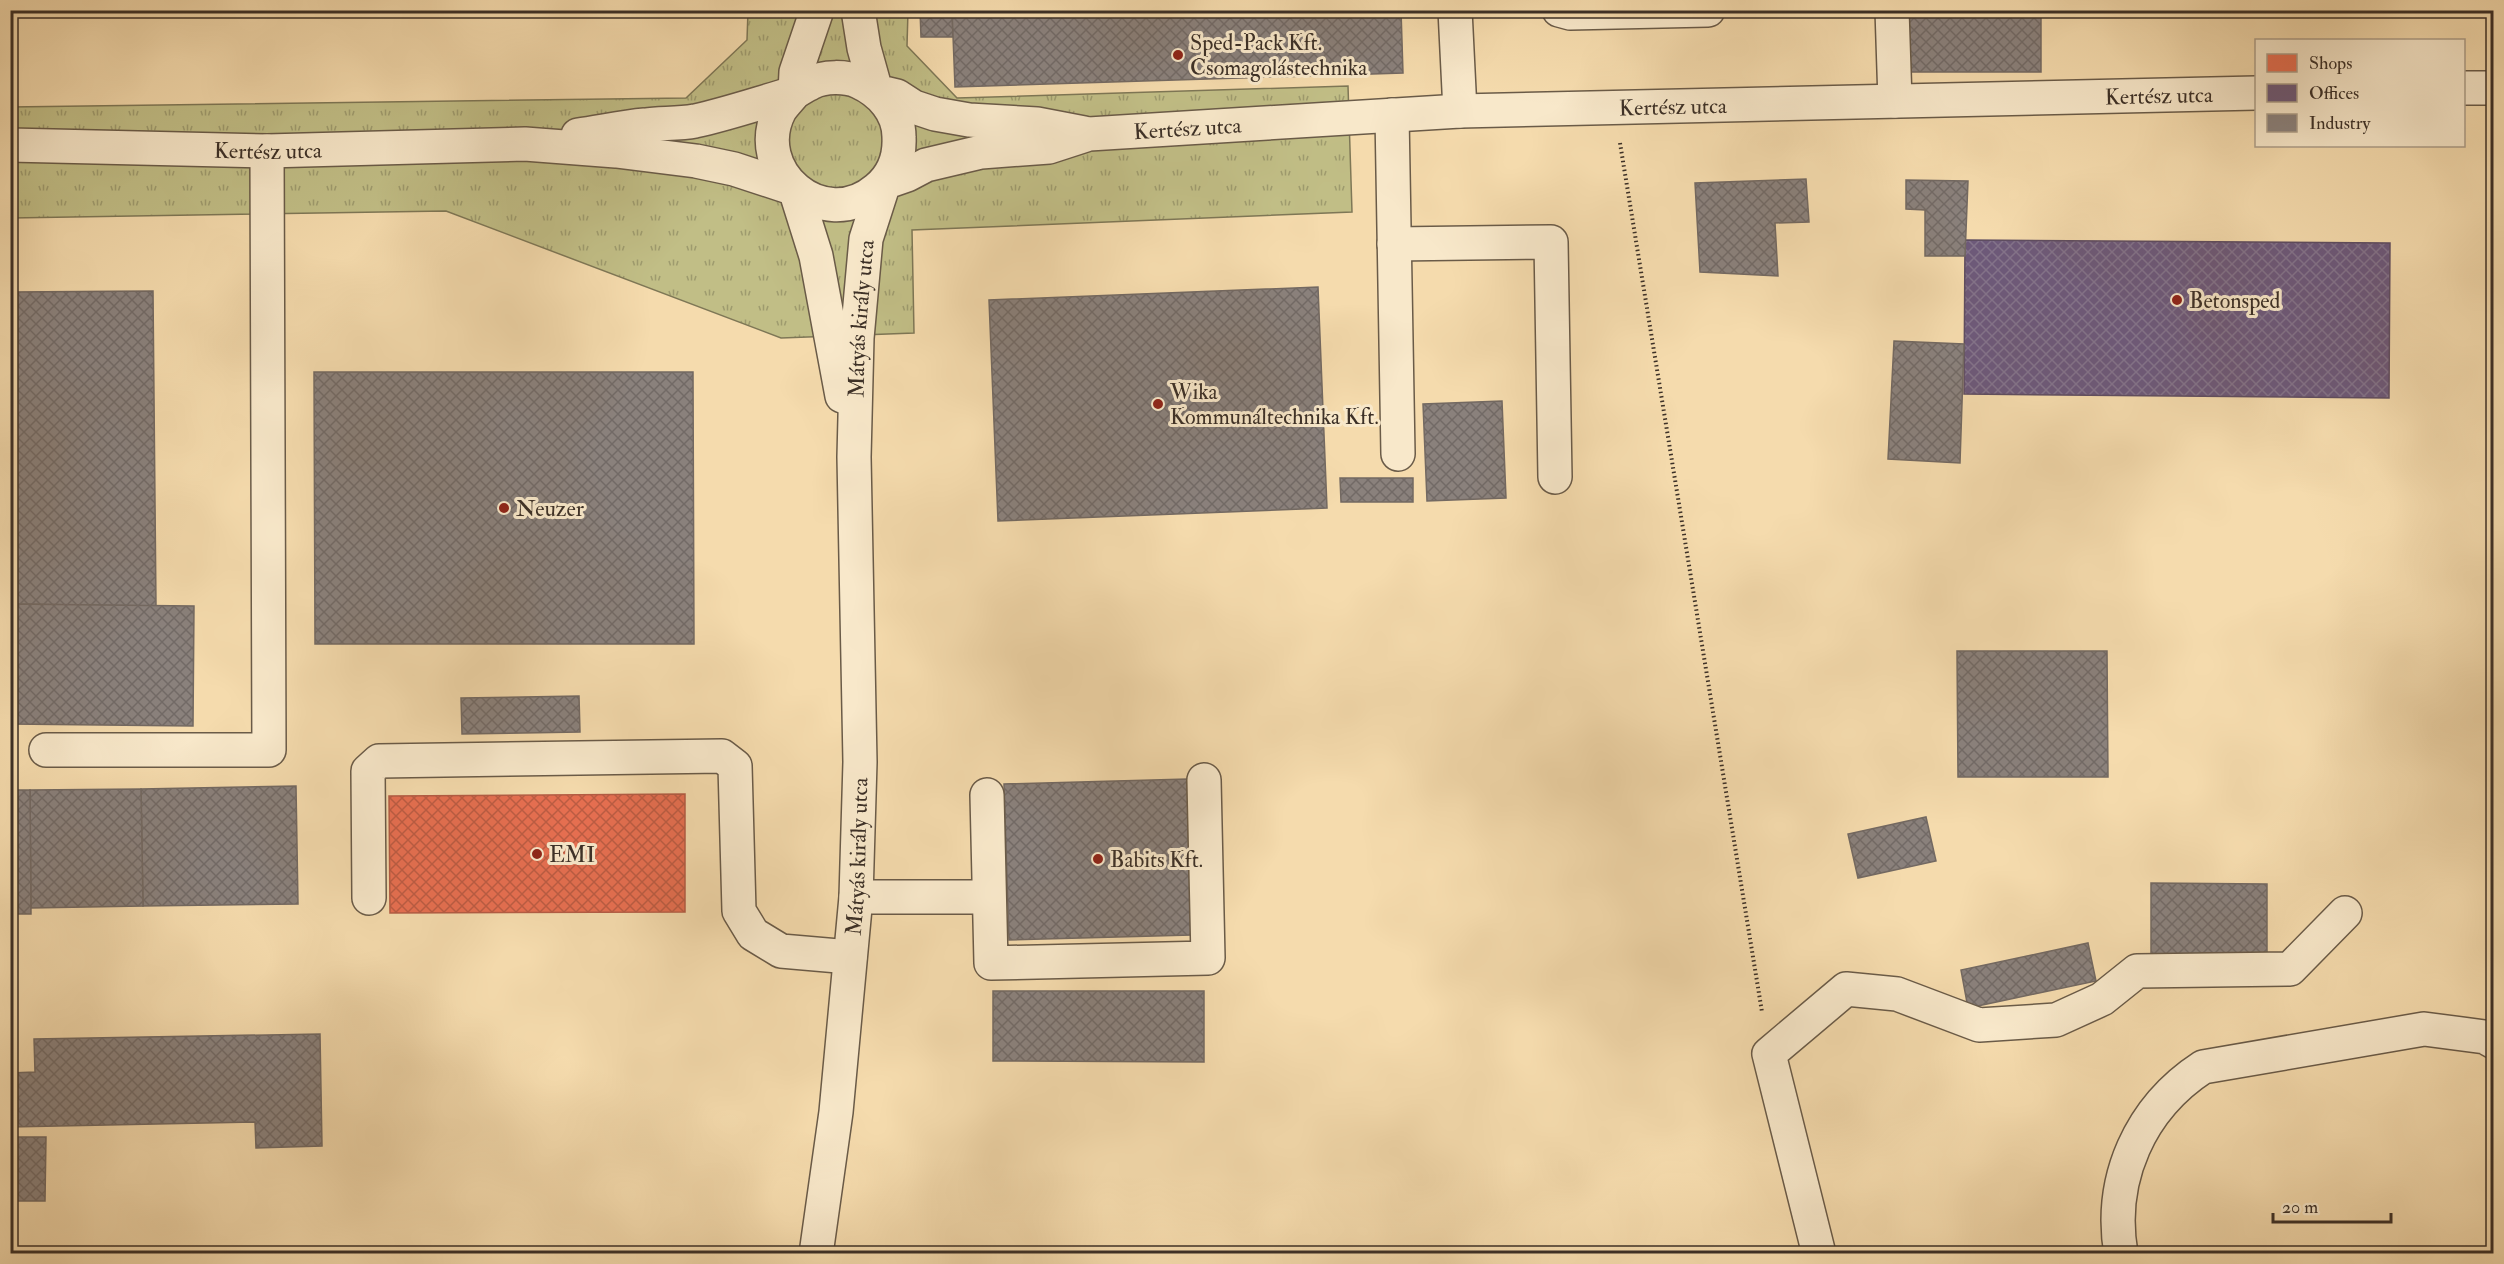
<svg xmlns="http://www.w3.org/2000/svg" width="2504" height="1264" viewBox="0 0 2504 1264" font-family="'IM FELL Double Pica',serif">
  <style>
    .grass { fill: url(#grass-tufts); stroke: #7e7756; stroke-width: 1.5 }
    .shops { fill: url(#shops-cross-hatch); stroke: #b45c44; stroke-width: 1.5 }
    .offices { fill: url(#offices-cross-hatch); stroke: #5e4d61; stroke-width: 1.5 }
    .industry { fill: url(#industry-cross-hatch); stroke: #736962; stroke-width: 1.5 }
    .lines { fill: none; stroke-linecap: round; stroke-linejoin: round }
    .minor-casing { stroke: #6a5b48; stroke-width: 36 }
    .path { stroke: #3c3027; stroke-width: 4; stroke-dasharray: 1.5 3; stroke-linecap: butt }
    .minor { stroke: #f8e8ca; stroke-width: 33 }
    .poi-dot { fill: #8f2418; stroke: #f8e8ca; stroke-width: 2 }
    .labels { text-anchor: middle; stroke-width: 6; stroke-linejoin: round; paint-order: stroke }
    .poi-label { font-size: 22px; fill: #3c3027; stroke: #f8e8ca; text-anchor: start }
    .street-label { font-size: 22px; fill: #3c3027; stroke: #f8e8ca }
  </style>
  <defs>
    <pattern id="grass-tufts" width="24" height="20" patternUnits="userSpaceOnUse" patternTransform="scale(1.5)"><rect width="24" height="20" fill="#c1be86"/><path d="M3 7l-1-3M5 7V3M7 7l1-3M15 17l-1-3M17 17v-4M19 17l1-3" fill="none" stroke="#9e9b6e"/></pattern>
    <pattern id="shops-cross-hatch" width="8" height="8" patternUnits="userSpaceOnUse" patternTransform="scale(1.5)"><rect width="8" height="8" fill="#e76f51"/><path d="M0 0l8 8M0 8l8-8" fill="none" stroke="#bc5c43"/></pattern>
    <pattern id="offices-cross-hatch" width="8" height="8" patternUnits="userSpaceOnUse" patternTransform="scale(1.5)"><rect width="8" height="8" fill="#6d597a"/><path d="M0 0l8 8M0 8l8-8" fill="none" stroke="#83738b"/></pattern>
    <pattern id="industry-cross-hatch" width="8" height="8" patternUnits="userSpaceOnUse" patternTransform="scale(1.5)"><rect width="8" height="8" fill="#8a817c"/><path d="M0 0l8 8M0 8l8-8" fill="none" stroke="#726a66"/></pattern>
  </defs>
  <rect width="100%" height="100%" fill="#f5dbad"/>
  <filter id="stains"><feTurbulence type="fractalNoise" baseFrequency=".00333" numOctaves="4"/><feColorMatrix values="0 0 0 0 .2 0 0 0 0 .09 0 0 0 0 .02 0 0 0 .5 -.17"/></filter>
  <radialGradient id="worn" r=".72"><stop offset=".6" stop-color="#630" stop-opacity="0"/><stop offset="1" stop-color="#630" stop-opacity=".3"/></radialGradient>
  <polygon class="grass" points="748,11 908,11 907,46 957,98 1348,86 1352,212 912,230 914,333 781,338 446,211 11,218 10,107 686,98 747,40"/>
  <polygon class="shops" points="685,794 685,912 390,913 389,796"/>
  <polygon class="offices" points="1965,240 2390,243 2389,398 1964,394"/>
  <g class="industry">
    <polygon points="920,10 952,10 953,37 921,37"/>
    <polygon points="952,10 1401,10 1403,73 955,87"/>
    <polygon points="1907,17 2041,17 2041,72 1908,72"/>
    <polygon points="1806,179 1809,222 1775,223 1778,276 1700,272 1695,183"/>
    <polygon points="1906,180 1968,181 1965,256 1925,256 1925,210 1906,209"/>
    <polygon points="1318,287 1327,508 998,521 989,300"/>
    <polygon points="153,291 156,606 10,604 10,292"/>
    <polygon points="1894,341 1964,344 1960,463 1888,459"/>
    <polygon points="314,372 693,372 694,644 315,644"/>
    <polygon points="1502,401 1506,498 1427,501 1423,404"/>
    <polygon points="1340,478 1413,478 1413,502 1341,502"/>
    <polygon points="10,604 194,606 193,726 10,724"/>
    <polygon points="1957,651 2107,651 2108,777 1958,777"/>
    <polygon points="579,696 580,732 462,734 461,698"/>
    <polygon points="1187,779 1191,935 1009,940 1004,784"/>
    <polygon points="296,786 298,904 143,906 141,789"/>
    <polygon points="141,789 143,906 31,908 30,790"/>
    <polygon points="10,790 30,790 31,914 10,914"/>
    <polygon points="1926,817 1936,861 1858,878 1848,834"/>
    <polygon points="2151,883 2267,884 2267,963 2151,961"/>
    <polygon points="2088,943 2096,981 1968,1008 1961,970"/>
    <polygon points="993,991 1204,991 1204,1062 993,1061"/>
    <polygon points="320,1034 322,1146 256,1148 255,1122 10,1127 10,1073 35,1072 34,1039"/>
    <polygon points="10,1137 46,1137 45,1201 10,1201"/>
  </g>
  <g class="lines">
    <defs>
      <g id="minor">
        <polyline points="858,10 864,48 876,91 897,96 914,107 935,114 969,120 1037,124 1084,133"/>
        <polyline points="1455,10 1460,111"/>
        <polyline points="1559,10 1570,13 1708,10"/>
        <polyline points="1892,10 1895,101"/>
        <polyline points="2464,88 2494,88"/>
        <polyline points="795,92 796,72 817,10"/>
        <polyline points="1392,115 1398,454"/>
        <path d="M 578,135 C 600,132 622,127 645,125 C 661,123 679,124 695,121 C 727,114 759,103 791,94 C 798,91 804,86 811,83 C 824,76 846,76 859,82 C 881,92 899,112 899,137 C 900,158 893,176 877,189 C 823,235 748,171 780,110 C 784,104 790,98 795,92"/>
        <path id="s1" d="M 10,145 L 267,151 L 525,144 L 616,151 L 696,161 L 734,169 L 795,189 L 816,256 L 842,396"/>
        <polyline points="1394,244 1551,242 1555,477"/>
        <polyline points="46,750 269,750 267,151"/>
        <polyline points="987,795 991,963 1208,958 1204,780"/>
        <polyline points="856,897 988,897"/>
        <polyline points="369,898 368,771 379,761 722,756 735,766 739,911 753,934 781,951 850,957"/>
        <path id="s2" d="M 816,1254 L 836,1112 L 856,897 L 860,762 L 854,457 L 857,338 L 866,239 L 884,183 L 907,175 L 926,165 L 981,152 L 1049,147 L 1089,134 L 1460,111 L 2256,93"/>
        <polyline points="1819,1254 1769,1054 1846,989 1897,994 1979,1025 2056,1020 2102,999 2137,971 2290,969 2345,913"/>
        <path d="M 2121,1254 C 2108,1179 2140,1108 2203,1067 L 2424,1029 L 2485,1037 L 2494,1042"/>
      </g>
    </defs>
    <use href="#minor" class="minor-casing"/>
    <polyline class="path" points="1620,143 1762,1012"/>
    <use href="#minor" class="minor"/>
  </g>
  <g class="poi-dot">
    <circle cx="1178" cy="55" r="6"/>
    <circle cx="2177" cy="300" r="6"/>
    <circle cx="1158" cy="404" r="6"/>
    <circle cx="504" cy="508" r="6"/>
    <circle cx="537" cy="854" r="6"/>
    <circle cx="1098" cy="859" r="6"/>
  </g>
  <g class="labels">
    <g class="poi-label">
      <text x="1190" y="50">Sped-Pack Kft.<tspan x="1190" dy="25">Csomagolástechnika</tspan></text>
      <text x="2189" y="308">Betonsped</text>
      <text x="1170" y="399">Wika<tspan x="1170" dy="25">Kommunáltechnika Kft.</tspan></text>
      <text x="516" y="516">Neuzer</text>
      <text x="549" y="862">EMI</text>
      <text x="1110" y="867">Babits Kft.</text>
    </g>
    <g class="street-label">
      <text dy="8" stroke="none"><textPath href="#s2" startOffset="2360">Kertész utca</textPath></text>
      <text dy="8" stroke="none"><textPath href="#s2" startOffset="1874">Kertész utca</textPath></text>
      <text dy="8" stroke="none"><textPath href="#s2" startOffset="1388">Kertész utca</textPath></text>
      <text dy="8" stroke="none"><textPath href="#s1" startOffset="258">Kertész utca</textPath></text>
      <text dy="8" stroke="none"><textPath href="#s2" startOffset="938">Mátyás király utca</textPath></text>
      <text dy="8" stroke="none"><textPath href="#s2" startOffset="400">Mátyás király utca</textPath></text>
    </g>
  </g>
  <rect width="2504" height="1264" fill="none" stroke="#f5dbad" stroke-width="36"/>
  <rect x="12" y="12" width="2480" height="1240" fill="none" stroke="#3c3027" stroke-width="3"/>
  <rect x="18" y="18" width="2468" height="1228" fill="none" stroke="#3c3027" stroke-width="1.5"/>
  <rect x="2255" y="39" width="210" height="108" fill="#f8e8ca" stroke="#ad9e89" stroke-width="1.5"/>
  <rect x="2267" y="54" width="30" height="18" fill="#e76f51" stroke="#ad9e89" stroke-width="1.5"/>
  <text x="2309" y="69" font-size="18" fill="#3c3027">Shops</text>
  <rect x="2267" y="84" width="30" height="18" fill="#6d597a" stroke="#ad9e89" stroke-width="1.5"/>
  <text x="2309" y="99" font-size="18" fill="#3c3027">Offices</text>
  <rect x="2267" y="114" width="30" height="18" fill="#8a817c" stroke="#ad9e89" stroke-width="1.5"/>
  <text x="2309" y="129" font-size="18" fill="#3c3027">Industry</text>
  <path d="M2273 1213v9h118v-9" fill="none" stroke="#3c3027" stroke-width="3"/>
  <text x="2282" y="1213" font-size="18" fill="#3c3027" stroke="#f8e8ca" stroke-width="4.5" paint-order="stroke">20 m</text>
  <rect width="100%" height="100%" filter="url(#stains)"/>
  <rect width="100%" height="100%" fill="url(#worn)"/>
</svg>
